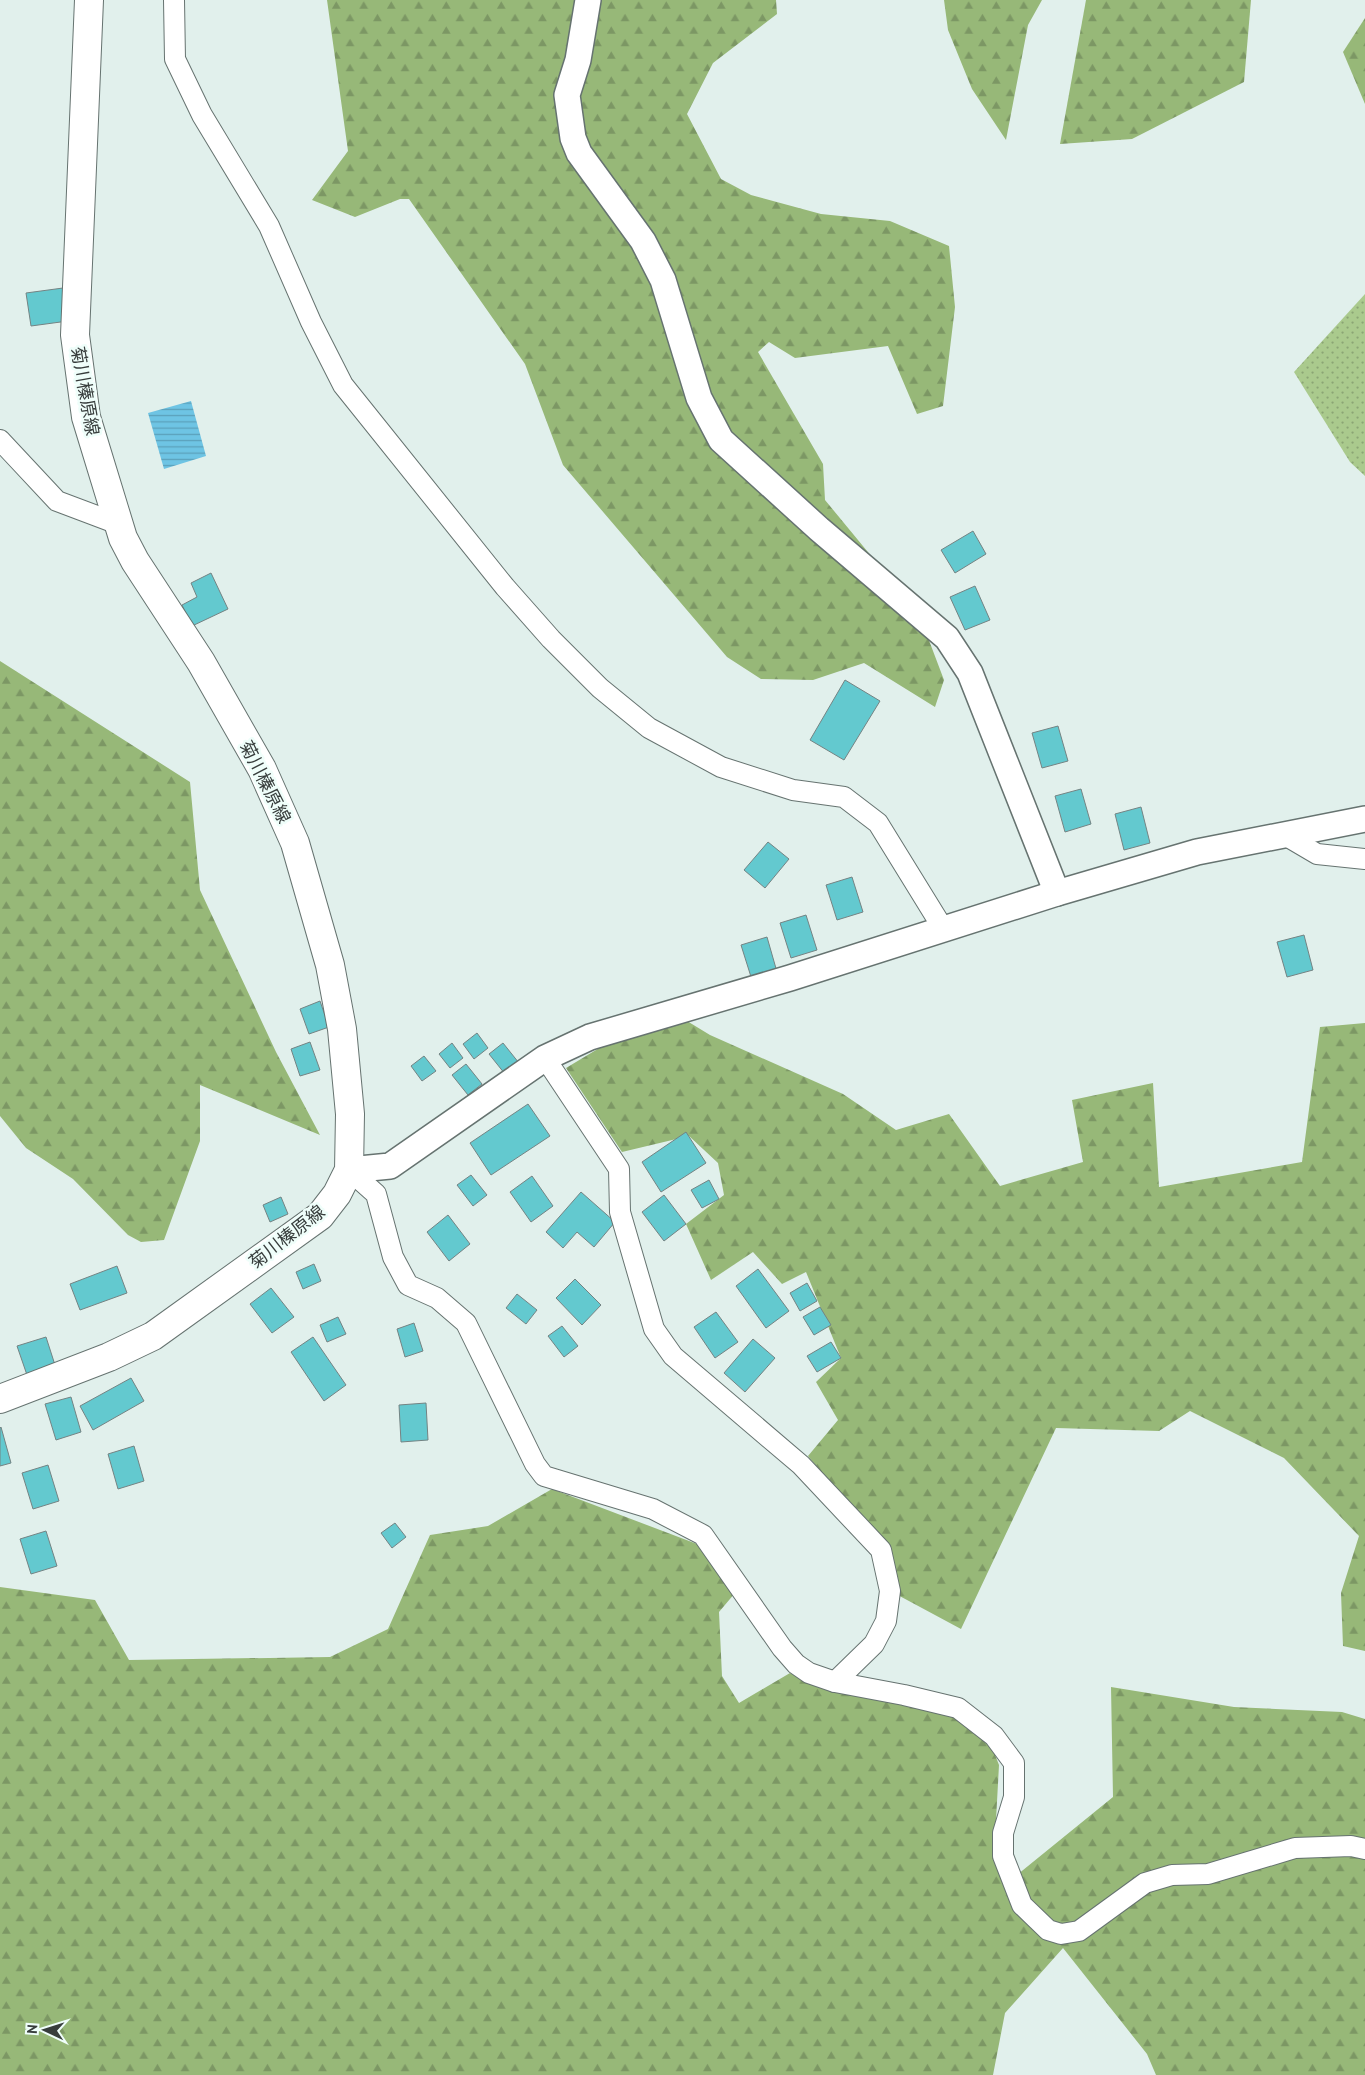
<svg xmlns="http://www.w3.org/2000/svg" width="1365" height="2075" viewBox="0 0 1365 2075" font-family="'PT Sans','Noto Sans JP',sans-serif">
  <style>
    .grass { fill: url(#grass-dots) }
    .forest { fill: url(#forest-firs) }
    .water { fill: url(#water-rules) }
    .building { fill: #63c9cf; stroke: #748383 }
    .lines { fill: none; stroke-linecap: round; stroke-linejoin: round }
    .minor-casing { stroke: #667370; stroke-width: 22 }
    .tertiary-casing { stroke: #667370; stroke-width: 28 }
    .secondary-casing { stroke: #667370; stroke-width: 30 }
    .minor { stroke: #fff; stroke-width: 20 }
    .tertiary { stroke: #fff; stroke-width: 25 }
    .secondary { stroke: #fff; stroke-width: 28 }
    .labels { text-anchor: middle; stroke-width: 5; stroke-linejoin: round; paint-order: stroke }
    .street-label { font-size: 18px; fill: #373d3c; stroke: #effefa }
  </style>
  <defs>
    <pattern id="grass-dots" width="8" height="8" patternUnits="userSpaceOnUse" patternTransform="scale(1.25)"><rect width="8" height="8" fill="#aaca8d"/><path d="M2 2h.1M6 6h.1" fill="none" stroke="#8ba574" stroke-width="1.8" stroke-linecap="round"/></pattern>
    <pattern id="forest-firs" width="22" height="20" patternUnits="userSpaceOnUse" patternTransform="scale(1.25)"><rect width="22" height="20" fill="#97b878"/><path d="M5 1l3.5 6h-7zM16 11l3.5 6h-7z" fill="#7c9764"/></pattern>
    <pattern id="water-rules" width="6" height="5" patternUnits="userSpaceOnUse" patternTransform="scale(1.25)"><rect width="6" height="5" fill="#6ec4e4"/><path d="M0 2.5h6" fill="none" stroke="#5ba0ba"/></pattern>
  </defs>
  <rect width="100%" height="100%" fill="#e1f0ec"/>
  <polygon class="grass" points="1365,294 1365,476 1350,462 1294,372"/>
  <g class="forest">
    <polygon points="327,0 776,0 777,14 713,63 687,114 721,179 751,195 821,214 890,221 949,246 955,307 943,406 917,414 888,346 795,358 769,342 758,352 823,464 825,500 919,614 944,680 935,707 864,663 813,680 761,679 727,657 563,465 525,364 409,199 400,199 355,217 312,200 348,151"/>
    <polygon points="944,0 1042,0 1028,25 1006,140 972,89 948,30"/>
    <polygon points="1086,0 1251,0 1244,82 1132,139 1060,144"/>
    <polygon points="1365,18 1365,104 1343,52"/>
    <polygon points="0,661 190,782 200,890 276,1052 320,1135 200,1085 200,1141 164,1240 141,1242 128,1235 73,1179 26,1148 0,1116"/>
    <polygon points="687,1021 710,1035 843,1094 896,1130 949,1114 1000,1186 1083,1162 1072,1100 1153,1083 1159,1187 1302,1162 1320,1027 1365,1023 1365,1651 1343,1646 1341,1593 1359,1536 1284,1458 1190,1411 1159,1431 1056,1428 961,1629 894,1593 884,1549 808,1456 838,1420 816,1382 841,1358 806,1272 782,1284 753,1252 711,1280 686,1224 724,1195 718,1163 689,1136 622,1152 566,1068 601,1047"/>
    <polygon points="552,1489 697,1544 735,1593 719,1612 722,1676 739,1703 790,1673 817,1687 961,1717 990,1742 999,1765 994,1857 1006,1884 1113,1797 1111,1687 1234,1707 1342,1712 1365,1719 1365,2075 1156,2075 1147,2054 1063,1948 1005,2013 993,2075 0,2075 0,1587 95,1600 129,1660 330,1657 388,1629 430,1535 488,1526"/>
  </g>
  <polygon class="water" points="191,401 206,456 164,469 148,413"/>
  <g class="building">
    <polygon points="63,288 68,321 31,326 26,293"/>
    <polygon points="973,531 986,554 955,573 941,550"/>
    <polygon points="211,573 228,609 192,626 182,605 197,597 191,583"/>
    <polygon points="975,586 990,620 965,630 950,597"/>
    <polygon points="845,680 880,701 844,760 810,740"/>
    <polygon points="1058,726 1068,761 1042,768 1032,733"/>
    <polygon points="1081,789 1091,824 1065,832 1055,796"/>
    <polygon points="1141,807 1150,843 1124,850 1115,814"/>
    <polygon points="768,842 789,859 765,888 744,870"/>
    <polygon points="852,877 863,912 837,920 826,885"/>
    <polygon points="806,915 817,950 791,958 780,923"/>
    <polygon points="1304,935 1313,970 1287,977 1277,942"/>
    <polygon points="767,937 777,972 752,980 741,945"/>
    <polygon points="320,1001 329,1027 309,1034 300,1009"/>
    <polygon points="477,1033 488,1048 474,1059 463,1044"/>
    <polygon points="310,1042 320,1070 300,1076 291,1049"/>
    <polygon points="452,1043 463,1058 450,1068 439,1054"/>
    <polygon points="503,1043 519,1063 505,1074 489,1054"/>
    <polygon points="424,1056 436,1071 422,1081 411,1066"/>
    <polygon points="466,1064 482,1084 468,1095 452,1075"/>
    <polygon points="528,1104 550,1136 491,1175 470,1143"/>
    <polygon points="686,1132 706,1163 661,1192 642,1162"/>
    <polygon points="471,1175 487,1195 473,1206 457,1185"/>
    <polygon points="532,1176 553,1206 531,1222 510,1192"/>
    <polygon points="709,1180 719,1199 702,1208 691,1190"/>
    <polygon points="581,1192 615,1222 594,1247 577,1232 563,1248 546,1232"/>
    <polygon points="664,1195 686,1224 664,1241 642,1212"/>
    <polygon points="281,1197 288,1214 270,1222 263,1205"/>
    <polygon points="448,1215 470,1244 449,1261 427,1232"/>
    <polygon points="314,1264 321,1281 303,1289 296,1272"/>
    <polygon points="117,1266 127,1293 80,1310 70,1284"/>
    <polygon points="758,1269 789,1311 766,1328 736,1286"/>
    <polygon points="575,1279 601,1305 582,1325 556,1298"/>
    <polygon points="807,1283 817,1301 800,1311 790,1293"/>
    <polygon points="271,1288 294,1317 272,1333 250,1304"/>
    <polygon points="517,1294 537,1310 526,1324 506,1308"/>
    <polygon points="820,1307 831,1325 814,1335 803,1317"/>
    <polygon points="716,1312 738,1342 715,1358 694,1327"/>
    <polygon points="338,1317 346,1334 327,1342 320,1325"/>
    <polygon points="414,1323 423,1351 405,1357 397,1329"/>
    <polygon points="562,1326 578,1346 564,1357 548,1336"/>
    <polygon points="46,1337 55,1365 27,1375 17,1346"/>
    <polygon points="313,1337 346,1385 324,1401 291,1352"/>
    <polygon points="753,1339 775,1358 745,1392 724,1373"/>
    <polygon points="831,1342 841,1358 817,1372 807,1356"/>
    <polygon points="131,1378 144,1401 93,1430 80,1406"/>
    <polygon points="71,1397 81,1432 56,1440 45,1404"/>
    <polygon points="426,1403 428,1440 401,1442 399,1405"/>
    <polygon points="1,1427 11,1463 0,1466 0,1428"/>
    <polygon points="134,1446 144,1481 118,1489 108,1454"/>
    <polygon points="48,1465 59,1501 33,1509 22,1473"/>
    <polygon points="395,1523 406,1537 392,1548 381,1533"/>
    <polygon points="46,1531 57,1566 31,1574 20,1539"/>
  </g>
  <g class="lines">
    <defs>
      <g id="minor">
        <polyline points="174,0 175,59 202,115 269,226 311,322 343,385 505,587 551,639 600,688 649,728 721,767 793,790 844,797 878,823 944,930"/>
        <polyline points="0,440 57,501 118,524"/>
        <polyline points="1283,834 1317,854 1365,859"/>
        <polyline points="545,1058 619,1169 620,1212 654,1329 673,1356 801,1465 881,1550 890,1591 886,1621 874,1644 835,1682"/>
        <polyline points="349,1170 376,1194 393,1257 408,1285 437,1298 466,1323 535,1464 544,1476 653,1509 703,1535 782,1648 796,1664 809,1673 835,1682 904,1695 958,1708 994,1736 1014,1763 1014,1797 1003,1833 1003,1856 1022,1905 1048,1930 1061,1934 1079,1931 1145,1883 1172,1875 1208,1874 1295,1848 1351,1846 1365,1849"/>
      </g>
      <g id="tertiary">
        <polyline points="588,0 578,60 567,95 573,138 579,153 643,241 663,280 699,398 721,440 819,529 947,638 970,673 1057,893"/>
        <polyline points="349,1170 390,1166 545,1058 590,1037 790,978 1057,893 1197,852 1365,819"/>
      </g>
      <polyline id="secondary" points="0,1399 109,1357 153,1336 320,1216 337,1194 349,1170 350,1114 342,1029 330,965 295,843 262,769 201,662 135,561 123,538 86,417 75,335 89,0"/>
    </defs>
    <use href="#minor" class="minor-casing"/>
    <use href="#tertiary" class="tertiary-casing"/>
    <use href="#secondary" class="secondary-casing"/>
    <use href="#minor" class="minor"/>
    <use href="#tertiary" class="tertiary"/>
    <use href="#secondary" class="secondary"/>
  </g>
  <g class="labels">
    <g class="street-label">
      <text transform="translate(85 391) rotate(80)" y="6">菊川榛原線</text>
      <text transform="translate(265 782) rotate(63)" y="6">菊川榛原線</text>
      <text transform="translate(287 1237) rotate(-38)" y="6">菊川榛原線</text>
    </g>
  </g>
  <g transform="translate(45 2030) rotate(274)" stroke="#effefa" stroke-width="4" paint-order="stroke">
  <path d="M0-4L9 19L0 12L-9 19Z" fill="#373d3c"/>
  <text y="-8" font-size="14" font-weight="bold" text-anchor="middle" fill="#373d3c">N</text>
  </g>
</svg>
